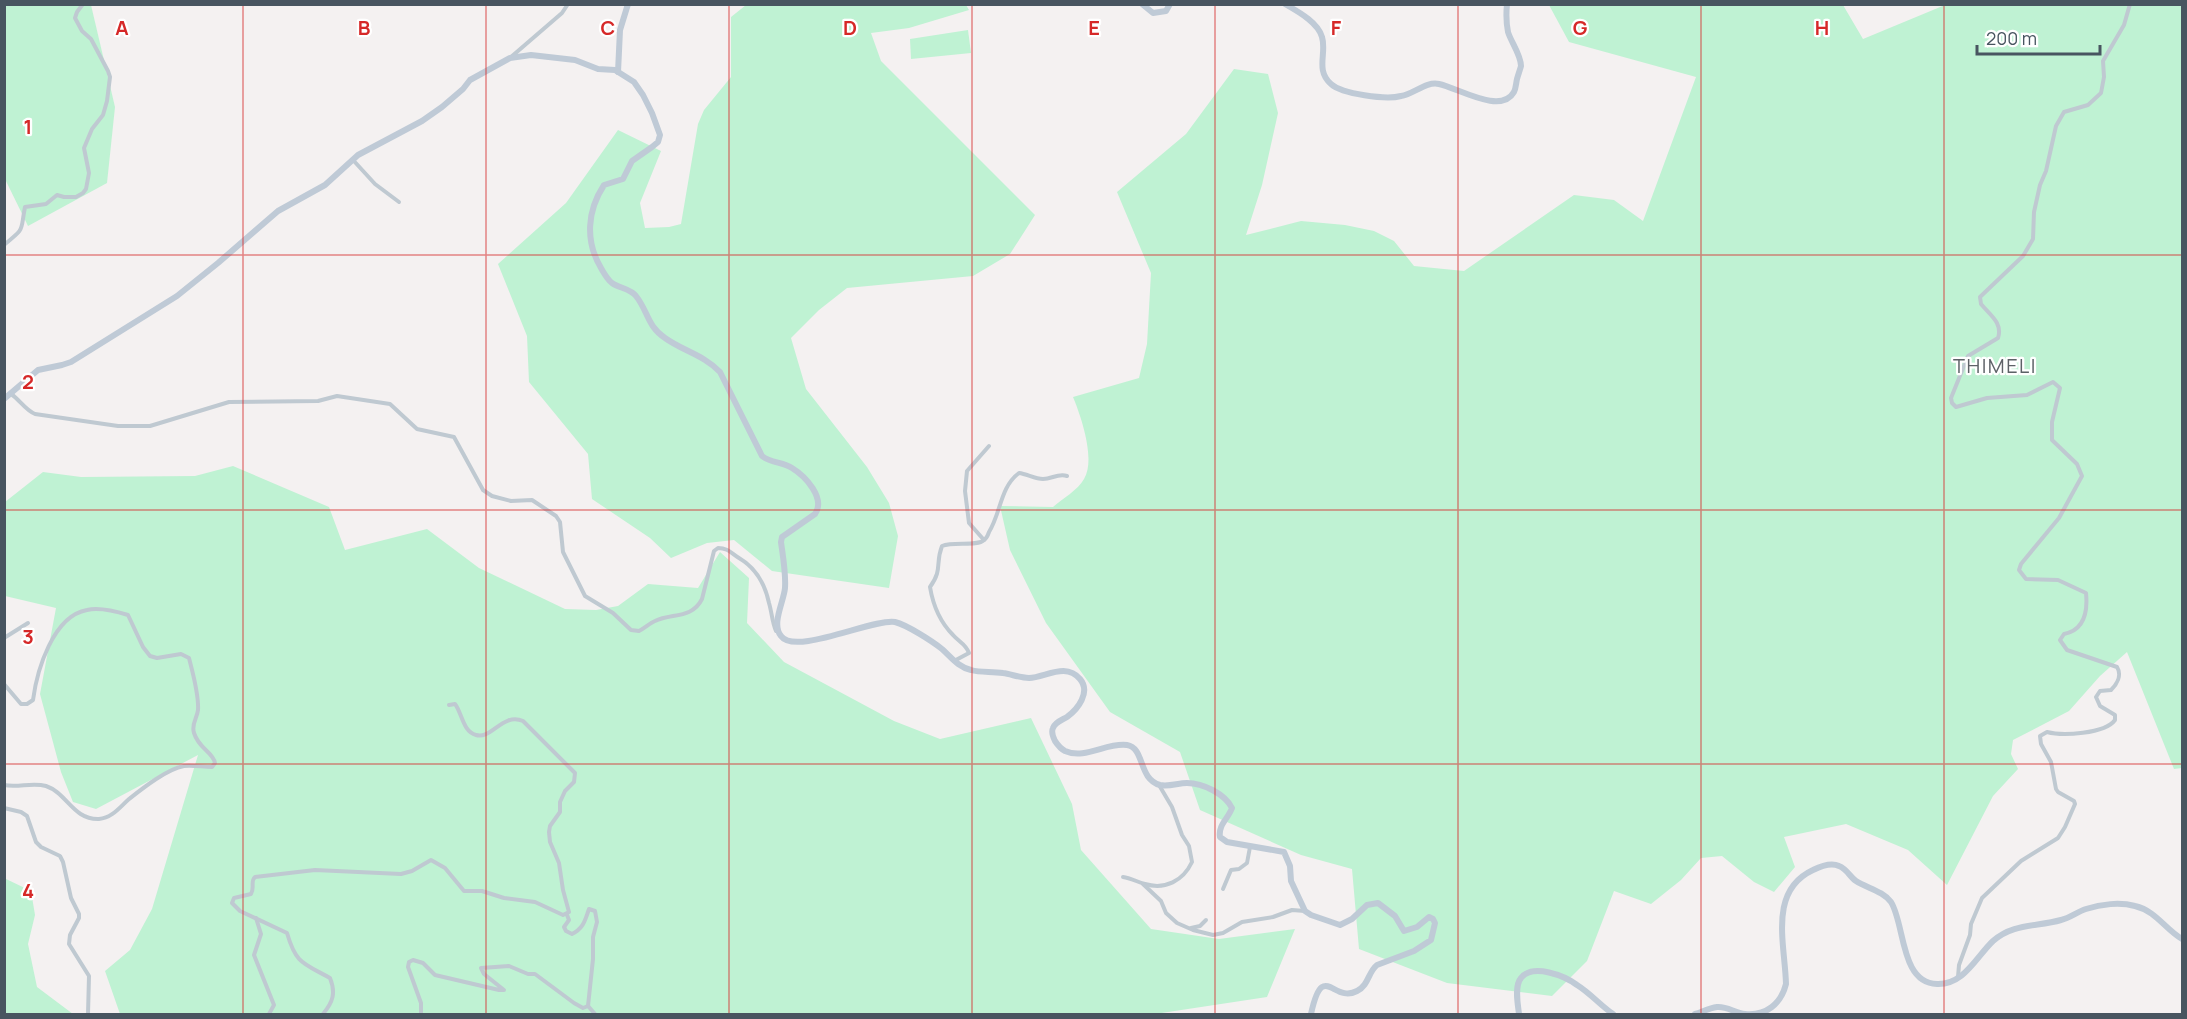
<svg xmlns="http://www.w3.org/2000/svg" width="2187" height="1019" viewBox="0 0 2187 1019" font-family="Manrope,sans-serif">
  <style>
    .green { fill: #bff2d3 }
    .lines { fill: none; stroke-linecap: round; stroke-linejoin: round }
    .street { stroke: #bfc9d1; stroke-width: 4 }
    .secondary { stroke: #bfcad6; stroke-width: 6 }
    .grid { fill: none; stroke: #d62828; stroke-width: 1.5; stroke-opacity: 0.55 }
    .labels { text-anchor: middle; stroke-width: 4.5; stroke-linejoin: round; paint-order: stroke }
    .quarter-label { font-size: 20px; letter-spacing: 1.5px; fill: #5d6267; stroke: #fff }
    .grid-label { font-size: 20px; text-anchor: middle; font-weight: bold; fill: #d62828; stroke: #fff; stroke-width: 4.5; stroke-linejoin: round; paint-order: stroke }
  </style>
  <rect width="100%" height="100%" fill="#f4f1f1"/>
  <g class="green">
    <polygon points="5,5 91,5 115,107 107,183 28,226 5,179"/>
    <polygon points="746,5 966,5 969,10 909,28 871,33 881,61 1035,215 1010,254 973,276 847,288 819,310 791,338 806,389 867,467 889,503 898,536 889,588 772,571 734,540 707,543 671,558 650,538 592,499 588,454 529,382 527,336 498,264 566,203 618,130 661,151 640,203 645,228 669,227 681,224 698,124 704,110 731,77 731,17"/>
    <path d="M 1549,5 L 1843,5 L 1863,39 L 1945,5 L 2182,5 L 2182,768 L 2174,769 L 2127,652 L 2100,676 L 2069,711 L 2013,740 L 2011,754 L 2018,769 L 1993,796 L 1947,885 L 1908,850 L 1846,824 L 1784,837 L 1795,867 L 1774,892 L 1754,882 L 1722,856 L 1701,858 L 1681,880 L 1651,904 L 1614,891 L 1587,961 L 1552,996 L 1447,983 L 1359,949 L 1352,869 L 1301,855 L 1200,810 L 1180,752 L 1110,712 L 1046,623 L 1010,550 L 1000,506 L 1053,507 C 1062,499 1078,490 1084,479 C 1096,460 1081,416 1073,397 L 1139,378 L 1147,344 L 1151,273 L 1117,192 L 1186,134 L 1234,69 L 1268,74 L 1278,113 L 1262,185 L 1246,235 L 1301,221 L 1345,225 L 1374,231 L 1394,241 L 1414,266 L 1464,271 L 1574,195 L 1614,200 L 1643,221 L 1696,77 L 1569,42 Z"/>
    <polygon points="968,30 971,53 911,59 910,39"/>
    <polygon points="233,466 329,507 345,550 427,529 479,568 565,609 596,610 618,606 648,584 698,588 720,552 749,578 747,623 784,662 894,721 940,739 1031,718 1072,804 1081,850 1151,929 1219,939 1295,929 1267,997 1155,1014 120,1014 105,971 130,950 152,909 198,755 96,809 73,802 61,772 40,694 56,608 5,596 5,502 43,472 81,477 195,476"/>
    <polygon points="4,878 31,891 35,915 28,944 37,987 73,1014 5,1014"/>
  </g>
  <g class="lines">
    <g class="street">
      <polyline points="511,57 562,13 568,4"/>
      <polyline points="353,160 375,184 399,202"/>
      <path d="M 4,245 C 26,227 20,232 25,207 L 46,204 L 57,195 L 64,197 L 76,197 L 83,193 L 86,189 L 89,173 L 84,148 L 92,129 L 103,115 L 107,101 L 110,77 L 108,71 L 91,39 L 82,31 L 75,18 L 77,12 L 83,4"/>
      <path d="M 11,394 C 20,400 25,410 35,414 L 118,426 L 150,426 L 229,402 L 318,401 L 337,396 L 390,404 L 417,429 L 454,437 L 483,490 L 492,496 L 511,501 L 532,500 L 556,516 L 560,522 L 563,552 L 585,596 L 613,613 L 631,630 L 639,631 C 645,628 650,623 655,621 C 672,613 692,619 702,599 L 714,551 L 718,548 C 728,548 731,553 739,558 C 756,568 765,584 769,603 C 772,613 772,622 776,631"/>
      <polyline points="984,540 969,523 965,491 967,471 989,446"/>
      <polyline points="4,638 28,623"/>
      <path d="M 954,661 L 969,653 C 966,644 959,642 953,635 C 940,622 933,605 930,587 C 943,569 935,564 942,546 C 954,541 977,547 984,540 C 987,538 988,535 989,532 C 1001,513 1000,487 1019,473 C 1027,474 1035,479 1043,479 C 1052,479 1058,473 1067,476"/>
      <path d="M 4,684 L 21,704 L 27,704 L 33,700 C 37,670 53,616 87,610 C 100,607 115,611 128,615 L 143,647 L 150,656 L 157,658 L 181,654 L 189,658 C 193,674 199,694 198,710 C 197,719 191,724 194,733 C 199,749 213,752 215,763 L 212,767 C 203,767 193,765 184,766 C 167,769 143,788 129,799 C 120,807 112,818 99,819 C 73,820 67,793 46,786 C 32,782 18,788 4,785"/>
      <polyline points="4,808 21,812 27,816 36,842 41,847 60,856 63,862 71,898 79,914 79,918 70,935 69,944 89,976 88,1014"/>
      <path d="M 1123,877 C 1131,878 1137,882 1145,884 C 1165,890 1183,881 1192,862 L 1189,846 L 1182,835 L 1172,807 L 1159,785"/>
      <polyline points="1143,884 1161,901 1166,913 1177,923 1193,930 1213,935 1223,933 1242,922 1273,917 1292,910 1305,911"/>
      <polyline points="1223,889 1231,870 1239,869 1247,863 1250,847"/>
      <polyline points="256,918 261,934 254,955 274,1005 269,1014"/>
      <polyline points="1191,928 1200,926 1206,920"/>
      <path d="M 1958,977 L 1959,965 L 1970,935 L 1971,924 L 1982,898 L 2021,861 L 2058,838 L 2065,827 L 2075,804 L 2074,801 L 2058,792 L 2056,789 L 2051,762 L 2041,744 L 2040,736 L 2047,732 C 2062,736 2105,734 2115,720 L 2115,715 L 2100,706 L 2096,697 L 2100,691 L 2111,690 C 2117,684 2122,675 2117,667 L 2067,650 L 2060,640 L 2064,634 C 2084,630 2088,613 2086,593 L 2058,580 L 2026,579 L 2019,570 L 2021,564 L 2059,518 L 2082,476 L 2077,464 L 2052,440 L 2052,422 L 2060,388 L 2053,382 L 2027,395 L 1987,398 L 1956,407 L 1952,403 L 1951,398 L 1968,356 L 1998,338 C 2003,323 1990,315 1981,304 L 1980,297 L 2023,256 L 2033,239 L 2034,212 L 2040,185 L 2046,171 L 2056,126 L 2064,112 L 2088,105 L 2101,93 L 2104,77 L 2103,61 L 2124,25 L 2130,4"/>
      <polyline points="588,1006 595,1014"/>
      <path d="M 323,1014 C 333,1002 336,993 330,978 C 303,963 296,964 287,933 L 240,911 L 232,903 L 234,898 L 251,894 C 255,888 250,881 255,877 L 315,870 L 401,874 L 412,871 L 431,860 L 445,868 L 464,891 L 482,891 L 504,898 L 535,902 L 563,915 L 569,912 L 563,890 L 559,863 L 550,842 L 549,832 L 550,826 L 560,812 L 560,802 L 565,791 L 574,782 L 575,773 L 523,721 C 503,712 491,740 476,735 C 463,732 462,713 455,704 L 449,705"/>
      <path d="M 421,1014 L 421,1003 L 408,967 L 409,962 L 413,960 L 423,963 L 435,975 L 499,990 L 504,990 L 484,974 L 481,968 L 509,966 L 528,974 L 535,974 L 574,1003 L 583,1008 L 588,1006 L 593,959 L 593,937 L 597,922 L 595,911 L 589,909 C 585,920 584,928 572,934 L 566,931 L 564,927 L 569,920 L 567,915"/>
    </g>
    <g class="secondary">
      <polyline points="1142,4 1153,13 1166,11 1170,4"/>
      <path d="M 1285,4 C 1297,11 1318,22 1322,37 C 1327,53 1315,70 1331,84 C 1342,94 1386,100 1401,96 C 1414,94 1426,81 1439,84 C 1458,88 1501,115 1514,92 C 1516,88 1516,83 1517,79 C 1518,75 1520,70 1521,66 C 1521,55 1511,42 1508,32 C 1506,22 1506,14 1507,4"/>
      <polyline points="618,72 620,30 628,4"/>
      <path d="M 4,399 L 38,370 L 62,365 L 71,362 L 177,296 L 218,263 L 278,211 L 325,185 L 358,155 L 422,121 L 442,107 L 463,89 L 470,80 L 510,58 L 531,55 L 575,60 L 598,69 L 615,70 L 634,82 L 643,95 L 652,113 L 660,135 L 658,142 L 652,147 L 632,161 L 623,179 L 604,185 C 587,211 585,241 601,268 C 604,273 607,279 612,283 C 619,288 631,289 636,296 C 648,311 647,326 665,338 C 683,351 704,355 720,372 L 762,456 C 771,463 783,462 792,468 C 805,476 826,498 815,514 L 782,537 L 781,542 C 783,557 786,573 785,588 C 784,601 771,624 781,636 C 795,656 874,618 895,622 C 907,625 932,641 942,649 C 951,657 958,667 971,670 C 981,673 992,671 1003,673 C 1011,674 1020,678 1029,678 C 1046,677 1066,662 1080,679 C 1091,692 1078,709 1067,717 C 1062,720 1055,722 1053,728 C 1051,732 1053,737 1055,741 C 1057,744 1061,749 1065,751 C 1085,760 1107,742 1127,745 C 1145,748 1138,779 1160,785 C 1169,787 1178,783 1187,783 C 1203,783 1225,794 1232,808 C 1228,819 1218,825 1220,837 L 1227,842 L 1284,852 L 1290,866 L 1291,881 L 1305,911 L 1311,915 L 1340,925 L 1352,919 L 1367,905 L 1378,903 L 1395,916 L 1404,931 L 1417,927 L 1429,917 L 1433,919 L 1435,923 L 1431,940 L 1414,951 L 1377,965 C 1368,972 1369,985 1357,991 C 1333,1004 1323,959 1311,1014"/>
      <path d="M 1519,1014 C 1518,1005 1514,986 1521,978 C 1533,963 1565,976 1577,985 C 1590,993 1600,1005 1613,1014"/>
      <path d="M 1695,1014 C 1702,1012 1709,1008 1717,1007 C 1727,1006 1735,1013 1745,1014 C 1766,1016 1781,1004 1786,984 C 1785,944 1768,891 1813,870 C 1821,866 1831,862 1839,866 C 1847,869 1850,877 1856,881 C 1867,888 1883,891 1891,902 C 1905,924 1900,983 1937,984 C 1964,985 1976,957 1993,941 C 2013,923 2037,927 2061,920 C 2070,918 2077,912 2086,909 C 2101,904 2120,902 2135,906 C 2156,911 2165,929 2182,939"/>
    </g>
  </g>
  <path class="grid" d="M 243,4 L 243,1014M 486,4 L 486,1014M 729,4 L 729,1014M 972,4 L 972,1014M 1215,4 L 1215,1014M 1458,4 L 1458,1014M 1701,4 L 1701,1014M 1944,4 L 1944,1014M 4,255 L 2182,255M 4,510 L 2182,510M 4,764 L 2182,764"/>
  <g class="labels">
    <g class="quarter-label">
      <text x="1995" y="373">THIMELI</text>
    </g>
  </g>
  <g class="grid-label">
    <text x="122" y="35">A</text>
    <text x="364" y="35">B</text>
    <text x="608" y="35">C</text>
    <text x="850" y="35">D</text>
    <text x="1094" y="35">E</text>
    <text x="1336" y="35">F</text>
    <text x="1580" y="35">G</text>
    <text x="1822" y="35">H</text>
    <text x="28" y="134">1</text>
    <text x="28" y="389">2</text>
    <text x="28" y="644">3</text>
    <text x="28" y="898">4</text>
  </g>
  <rect width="2187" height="1019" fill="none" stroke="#485560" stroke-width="12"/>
  <path d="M1977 45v9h123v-9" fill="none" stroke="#485560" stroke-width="3"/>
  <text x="1986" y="45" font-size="18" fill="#485560" stroke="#ffffff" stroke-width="4.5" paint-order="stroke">200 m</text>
</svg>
